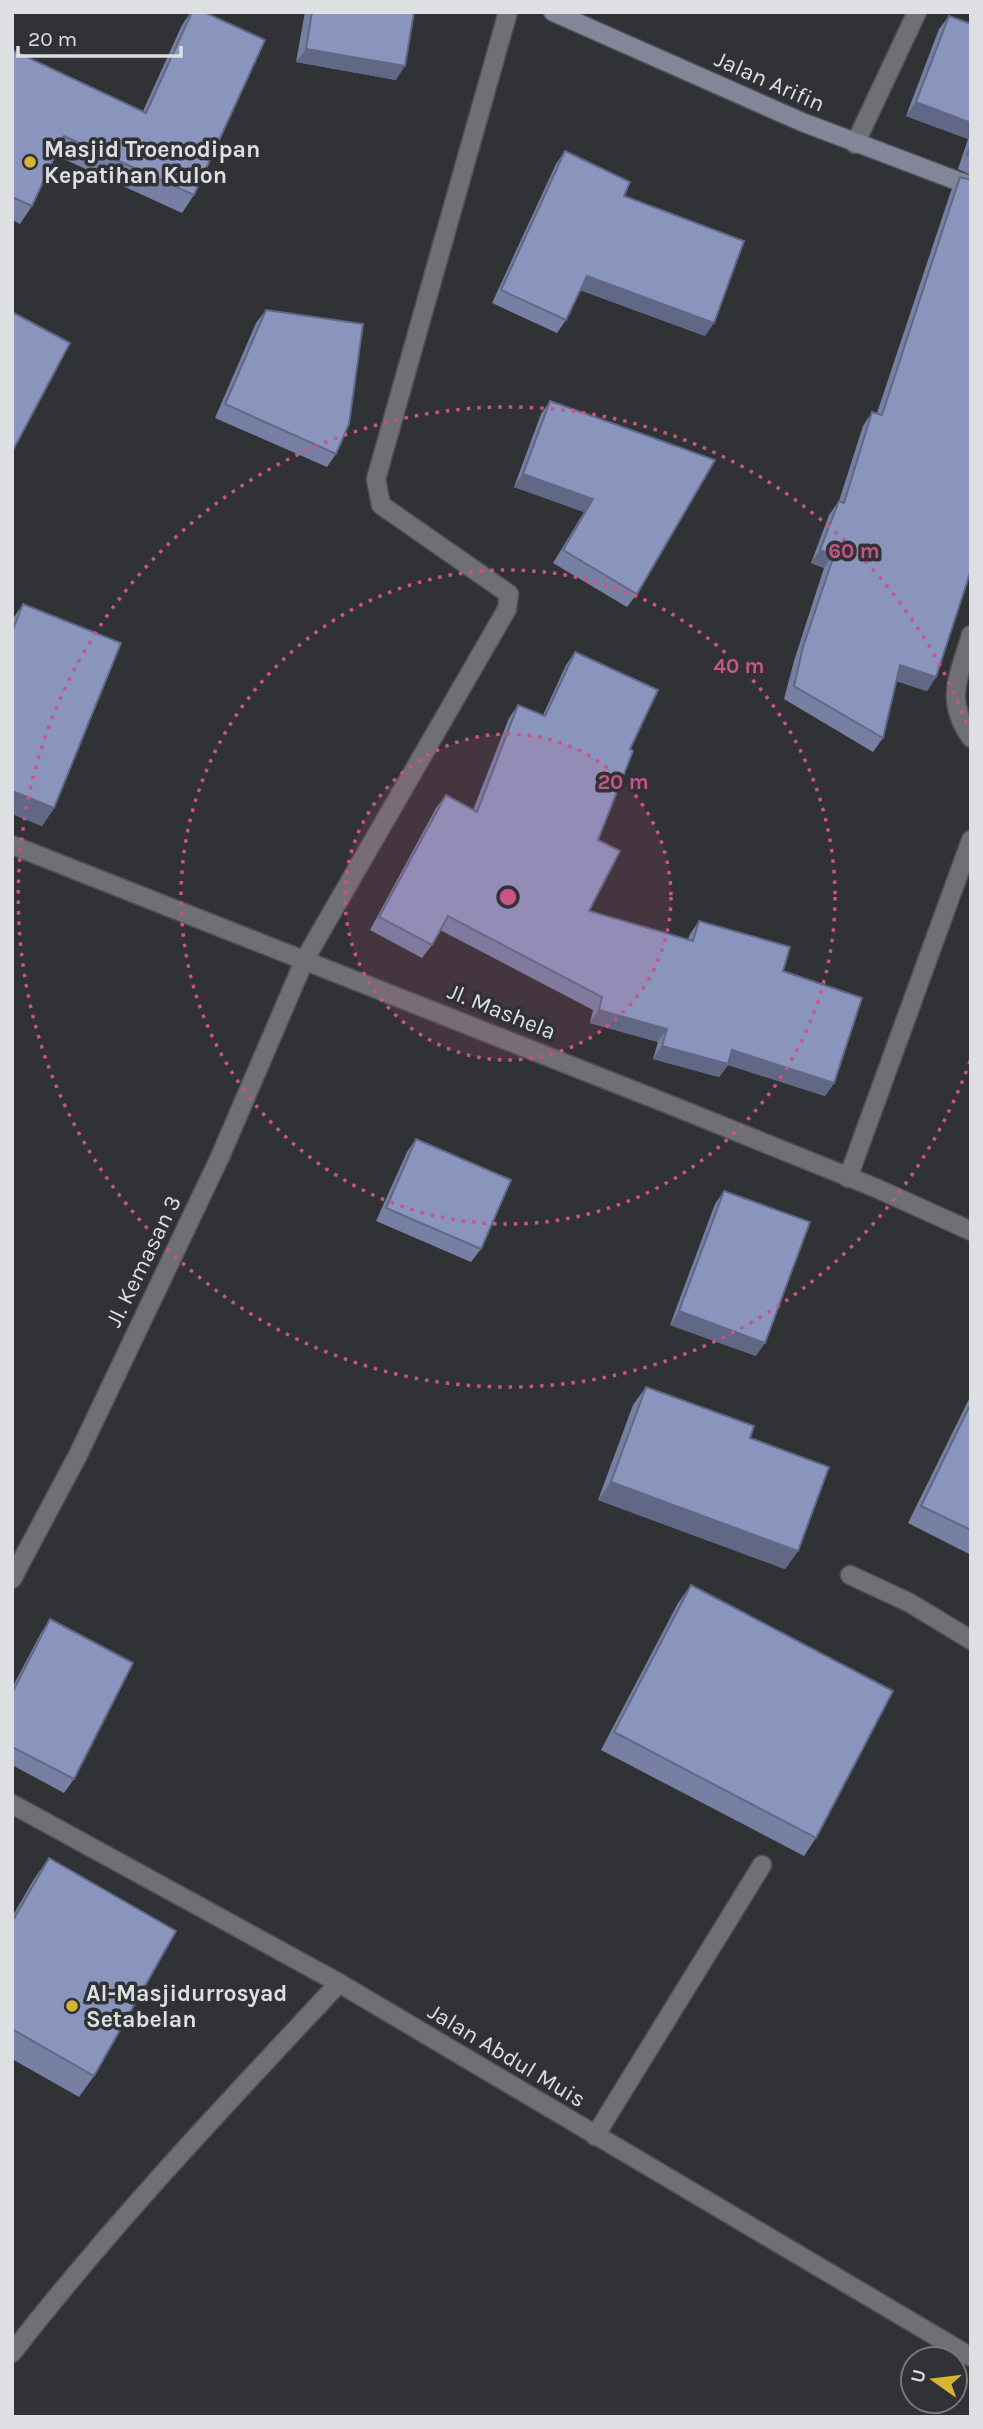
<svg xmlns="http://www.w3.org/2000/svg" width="983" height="2429" viewBox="0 0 983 2429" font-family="Karla,sans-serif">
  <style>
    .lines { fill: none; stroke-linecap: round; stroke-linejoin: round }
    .service-casing { stroke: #505155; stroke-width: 21 }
    .minor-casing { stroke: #505155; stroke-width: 21 }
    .tertiary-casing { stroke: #505155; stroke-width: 21 }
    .secondary-casing { stroke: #505155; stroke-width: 21 }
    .service { stroke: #6f7075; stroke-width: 18 }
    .minor { stroke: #6f7075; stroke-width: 18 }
    .tertiary { stroke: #6f7075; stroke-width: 18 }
    .secondary { stroke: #828698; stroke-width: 18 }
    .wall { fill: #7780a3 }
    .shaded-wall { fill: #616885 }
    .building { fill: #8a95be; stroke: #616885; stroke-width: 2 }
    .ring { fill: none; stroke: #ca5484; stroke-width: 3.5; stroke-dasharray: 3.5 7 }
    .poi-dot { fill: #d7b434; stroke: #313236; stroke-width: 2.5 }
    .labels { text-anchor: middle; stroke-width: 7; stroke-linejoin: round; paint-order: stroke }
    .street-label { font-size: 23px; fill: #dedfe2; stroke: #313236 }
    .poi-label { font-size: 23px; font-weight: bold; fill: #dedfe2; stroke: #313236; text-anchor: start }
    .centre { fill: #ca5484; stroke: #313236; stroke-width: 3.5 }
    .ring-label { font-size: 21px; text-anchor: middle; font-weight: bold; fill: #ca5484; stroke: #313236; stroke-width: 7; stroke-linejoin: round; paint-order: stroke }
  </style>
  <rect width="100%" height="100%" fill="#313236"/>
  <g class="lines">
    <defs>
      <polyline id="service" points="595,2136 762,1865"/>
      <g id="minor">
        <polyline points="855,144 917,12"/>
        <path d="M 971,635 C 959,677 944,699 971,738"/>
        <polyline points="12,845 673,1106 876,1188 971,1231"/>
        <polyline points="848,1178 971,840"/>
        <polyline points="850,1575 910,1603 971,1640"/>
        <polyline points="12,1579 78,1455 220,1157 305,959 507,609 509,594 381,505 376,479 508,12"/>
        <path d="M 12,2353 C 113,2223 227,2103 339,1983"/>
      </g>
      <polyline id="tertiary" points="12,1804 339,1983 971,2357"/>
      <polyline id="secondary" points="553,12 802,122 971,186"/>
    </defs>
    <use href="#service" class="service-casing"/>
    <use href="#minor" class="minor-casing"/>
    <use href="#tertiary" class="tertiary-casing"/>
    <use href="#secondary" class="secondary-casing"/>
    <use href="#service" class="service"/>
    <use href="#minor" class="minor"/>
    <use href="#tertiary" class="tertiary"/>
    <use href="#secondary" class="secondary"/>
  </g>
  <g class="wall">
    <polygon points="191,12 204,12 194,195 182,213 55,155 32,206 20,224 12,220 12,50 143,111 182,25"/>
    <polygon points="305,12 414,12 396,80 296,62"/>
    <polygon points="949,16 971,24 971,175 958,169 968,139 906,116 939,29"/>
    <polygon points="565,151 705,336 580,290 566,320 557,333 492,303 556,164"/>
    <polygon points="960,177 971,180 971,575 969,574 936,677 927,691 896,681 883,738 873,752 784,699 794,661 824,568 811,563 829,515 839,501 863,426 872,412 877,413 951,191"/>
    <polygon points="266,310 336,454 327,467 215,418 256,323"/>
    <polygon points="550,401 637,594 627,607 553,563 584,512 514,487 541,414"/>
    <polygon points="23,604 54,808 42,826 12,814 12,620"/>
    <polygon points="575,652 630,749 598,840 589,911 688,939 690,934 699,921 783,971 834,1083 825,1096 728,1065 719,1077 653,1059 658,1042 590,1023 593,1010 440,930 432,945 422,958 370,930 436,808 446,795 473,810 509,718 518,705 543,715 566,665"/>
    <polygon points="416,1139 481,1249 471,1262 376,1221 407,1152"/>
    <polygon points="724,1191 756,1356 670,1325 715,1204"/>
    <polygon points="646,1387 750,1438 798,1551 785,1569 598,1500 633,1405"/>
    <polygon points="971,1395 971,1555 908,1523"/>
    <polygon points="691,1585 816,1838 804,1856 601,1750 678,1603"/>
    <polygon points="50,1619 74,1779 64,1793 12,1765 12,1688 41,1633"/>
    <polygon points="49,1858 94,2076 79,2097 12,2059 12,1917 34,1879"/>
  </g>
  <g class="shaded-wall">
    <polygon points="306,49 405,66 396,80 296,62"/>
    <polygon points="916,102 971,123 971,135 968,139 906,116"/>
    <polygon points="587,276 714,323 705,336 577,289"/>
    <polygon points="523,474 593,499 584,512 514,487"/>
    <polygon points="820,550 834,555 824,568 811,563"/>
    <polygon points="900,665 936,677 927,691 890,679"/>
    <polygon points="12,791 54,808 42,826 12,814"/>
    <polygon points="599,1010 667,1029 658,1042 590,1023"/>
    <polygon points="662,1046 732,1050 834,1083 825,1096 728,1065 719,1077 653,1059"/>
    <polygon points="679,1311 765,1343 756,1356 670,1325"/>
    <polygon points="611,1482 798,1551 785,1569 598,1500"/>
  </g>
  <g class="building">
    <polygon points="192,12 204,12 265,40 194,195 64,136 32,206 12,197 12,50 146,113"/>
    <polygon points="312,12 414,12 405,66 306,49"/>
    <polygon points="949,16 971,24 971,123 916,102"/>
    <polygon points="971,145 971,157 967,155"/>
    <polygon points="565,151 630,182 624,196 744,241 714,323 587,276 566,320 501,290"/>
    <polygon points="960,177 971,180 971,570 936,677 900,665 883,738 794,686 803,647 834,555 820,550 839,501 844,503 872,412 882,415"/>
    <polygon points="266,310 363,324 349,424 336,454 225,404"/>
    <polygon points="12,312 70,343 12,452"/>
    <polygon points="550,401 715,460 637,594 563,550 593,499 523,474"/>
    <polygon points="23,604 121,643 54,808 12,791 12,632"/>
    <polygon points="575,652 658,690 630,749 633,751 598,840 620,851 589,911 693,941 699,921 790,947 783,971 862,998 834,1083 732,1050 728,1064 662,1046 667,1029 599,1010 602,997 448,916 432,945 379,917 446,795 477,812 518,705 545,716"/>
    <polygon points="416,1139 511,1180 481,1249 386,1208"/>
    <polygon points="724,1191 810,1222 765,1343 679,1311"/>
    <polygon points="646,1387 754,1426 750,1438 829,1467 798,1551 611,1482"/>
    <polygon points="971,1403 971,1530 921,1506"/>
    <polygon points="691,1585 893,1691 816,1838 614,1732"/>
    <polygon points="50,1619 133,1663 74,1779 12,1747 12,1693"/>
    <polygon points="49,1858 176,1931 94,2076 12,2029 12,1922"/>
  </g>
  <circle cx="508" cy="897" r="163" fill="#ca5484" fill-opacity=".12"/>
  <g class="ring">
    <circle cx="508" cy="897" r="163"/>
    <circle cx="508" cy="897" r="327"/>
    <path d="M970 1061A490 490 0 1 1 970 733"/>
  </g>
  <g class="poi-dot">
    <circle cx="30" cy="162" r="7"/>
    <circle cx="72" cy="2006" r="7"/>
  </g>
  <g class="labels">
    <g class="street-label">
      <text transform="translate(770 81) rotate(24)" y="8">Jalan Arifin</text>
      <text transform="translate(502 1011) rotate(22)" y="8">Jl. Mashela</text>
      <text transform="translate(143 1261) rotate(-64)" y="8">Jl. Kemasan 3</text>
      <text transform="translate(507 2055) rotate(31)" y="8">Jalan Abdul Muis</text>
    </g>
    <g class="poi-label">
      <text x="44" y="157">Masjid Troenodipan<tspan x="44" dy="26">Kepatihan Kulon</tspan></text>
      <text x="86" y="2001">Al-Masjidurrosyad<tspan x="86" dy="26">Setabelan</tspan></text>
    </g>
  </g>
  <circle cx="508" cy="897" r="10" class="centre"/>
  <g class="ring-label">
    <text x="854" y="558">60 m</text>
    <text x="739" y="673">40 m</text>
    <text x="623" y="789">20 m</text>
  </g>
  <rect width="983" height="2429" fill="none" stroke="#dedfe2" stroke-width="28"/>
  <g transform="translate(934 2380) rotate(284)"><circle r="33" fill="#313236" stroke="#76777b" stroke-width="2"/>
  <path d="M0-5L12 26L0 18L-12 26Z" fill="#d7b434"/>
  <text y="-10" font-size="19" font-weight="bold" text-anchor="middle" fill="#dedfe2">U</text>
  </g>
  <path d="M18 46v10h163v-10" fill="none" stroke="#dedfe2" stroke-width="3.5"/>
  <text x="28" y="46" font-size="21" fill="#dedfe2" stroke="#313236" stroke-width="5" paint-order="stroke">20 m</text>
</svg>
